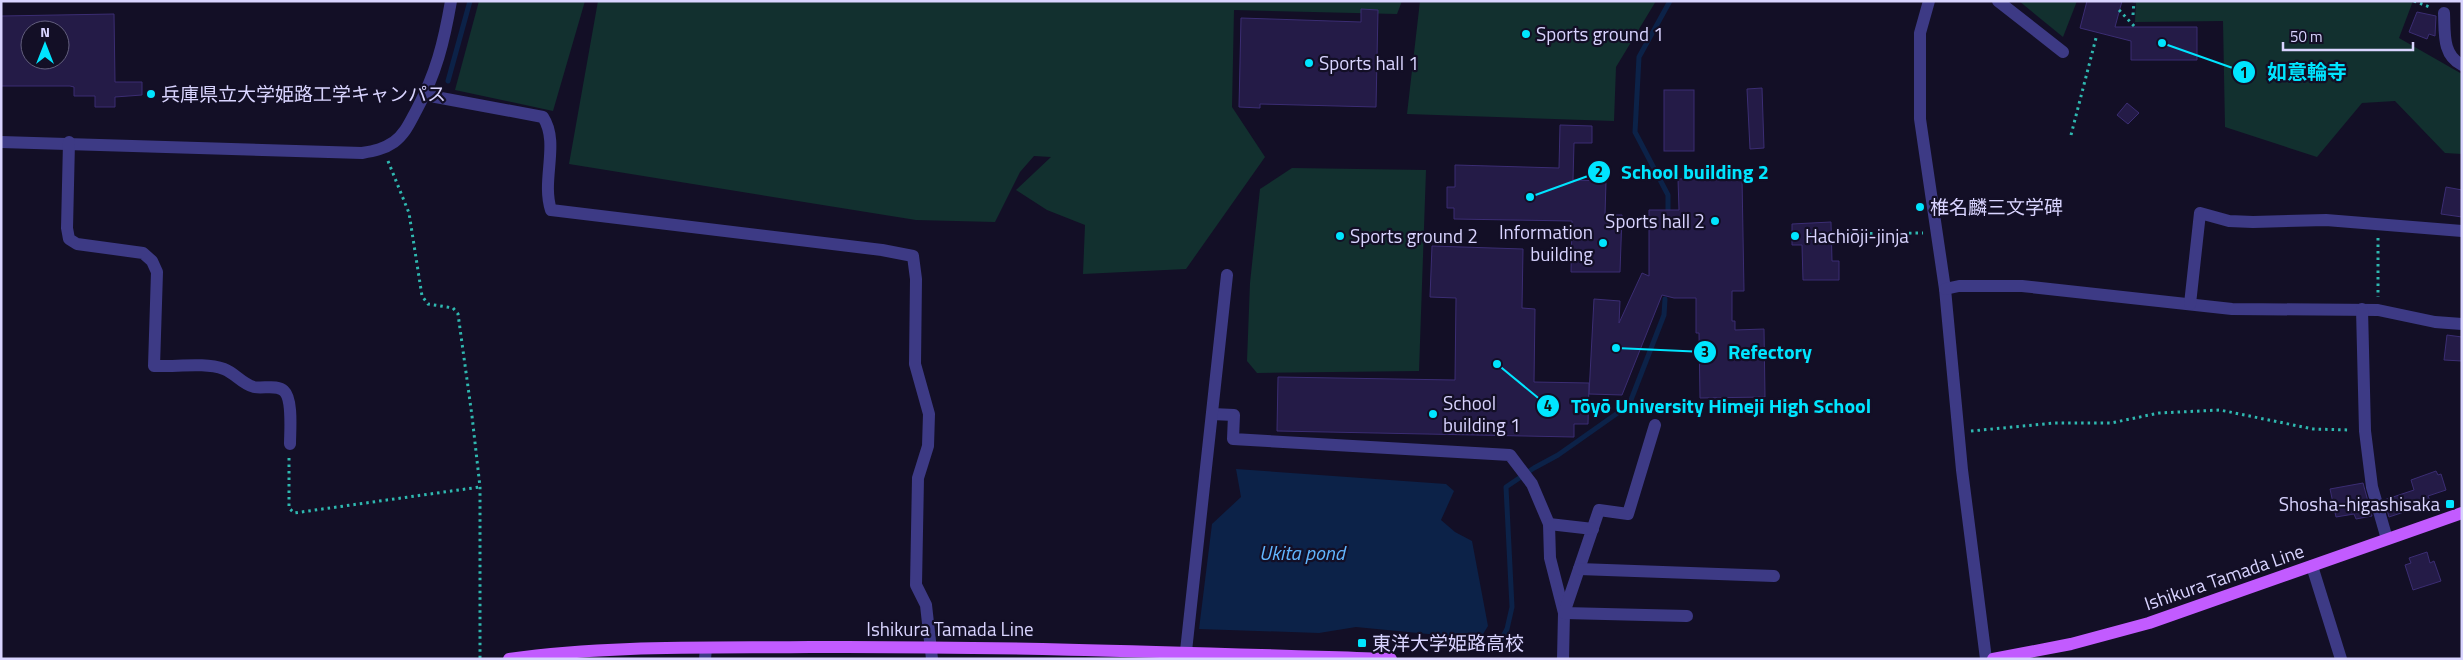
<svg xmlns="http://www.w3.org/2000/svg" width="2463" height="660" viewBox="0 0 2463 660" font-family="'Titillium Web','Noto Sans JP',sans-serif">
  <style>
    .green { fill: #12302f }
    .water { fill: #0c2248 }
    .lines { fill: none; stroke-linecap: round; stroke-linejoin: round }
    .stream { stroke: #0c2248; stroke-width: 5 }
    .building { fill: #241b47; stroke: #3b2d73; fill-rule: evenodd }
    .path { stroke: #2fb8b0; stroke-width: 3; stroke-dasharray: 2.5 4; stroke-linecap: butt }
    .minor { stroke: #3d3a85; stroke-width: 12 }
    .major { stroke: #c25bff; stroke-width: 12 }
    .poi-dot { fill: #00e5ff; stroke: #130f26; stroke-width: 2 }
    .labels { text-anchor: middle; stroke-width: 4.5; stroke-linejoin: round; paint-order: stroke }
    .poi-label { font-size: 19px; fill: #d9d4ff; stroke: #130f26; text-anchor: start }
    .street-label { font-size: 19px; fill: #d9d4ff; stroke: #130f26 }
    .water-label { font-size: 20px; font-style: italic; fill: #62b6ff; stroke: #130f26 }
    .leader { fill: none; stroke: #00e5ff; stroke-width: 2 }
    .callout-dot { fill: #00e5ff; stroke: #130f26; stroke-width: 2 }
    .mark-label { font-size: 15px; text-anchor: middle; font-weight: bold; fill: #111 }
    .callout-label { font-size: 20px; text-anchor: middle; font-weight: bold; fill: #00e5ff; stroke: #130f26; stroke-width: 4.5; stroke-linejoin: round; paint-order: stroke }
  </style>
  <rect width="100%" height="100%" fill="#130f26"/>
  <g class="green">
    <polygon points="479,1 585,1 553,111 455,90"/>
    <polygon points="598,1 1402,1 1397,14 1234,10 1232,107 1265,157 1186,269 1083,274 1085,225 1047,210 1016,190 1051,157 1034,156 1020,172 995,222 916,220 569,164"/>
    <polygon points="1420,1 1656,1 1616,67 1614,121 1407,114"/>
    <polygon points="2019,1 2077,1 2063,37"/>
    <polygon points="2136,1 2413,1 2399,38 2462,74 2462,154 2445,153 2395,101 2362,103 2317,157 2225,127 2223,21 2135,22"/>
    <polygon points="1292,168 1426,170 1419,371 1257,373 1247,361 1250,283 1260,189"/>
  </g>
  <polygon class="water" points="1236,469 1446,484 1454,491 1441,520 1455,532 1472,541 1488,626 1480,639 1356,627 1319,633 1199,629 1212,524 1241,497"/>
  <g class="lines">
    <g class="stream">
      <polyline points="448,81 470,1"/>
      <polyline points="1668,217 1668,195 1635,132 1639,57 1670,1"/>
      <polyline points="1501,640 1507,629 1512,607 1506,487 1534,468 1558,455 1629,405 1664,315 1665,299"/>
    </g>
  </g>
  <g class="building">
    <polygon points="2087,1 2122,1 2115,27 2197,27 2197,60 2131,60 2131,41 2080,28"/>
    <polygon points="1361,9 1378,10 1376,107 1260,104 1260,108 1239,107 1241,18 1361,22"/>
    <polygon points="2417,12 2436,16 2435,36 2429,34 2427,39 2409,32"/>
    <path d="M 114,14 L 115,82 L 142,82 L 142,95 L 115,97 L 115,107 L 95,107 L 95,96 L 74,96 L 74,87 L 70,86 L 1,86 L 1,16 ZM 30,30 L 60,30 L 60,60 L 30,60 Z"/>
    <polygon points="1762,88 1764,148 1750,149 1747,89"/>
    <rect x="1664" y="90" width="30" height="61"/>
    <polygon points="2127,103 2139,113 2128,124 2117,115"/>
    <polygon points="1560,125 1592,126 1592,143 1574,143 1573,180 1606,181 1605,215 1622,215 1620,272 1571,272 1572,221 1454,219 1454,208 1447,208 1447,187 1455,187 1455,165 1559,168"/>
    <polygon points="1742,178 1744,291 1732,291 1732,321 1735,321 1735,330 1764,329 1765,397 1700,398 1699,333 1696,333 1696,298 1674,298 1662,295 1622,395 1589,394 1594,299 1620,301 1619,323 1642,273 1649,276 1649,210 1679,210 1678,179"/>
    <polygon points="2446,187 2462,190 2462,217 2441,214"/>
    <polygon points="1831,222 1832,261 1839,261 1839,280 1803,280 1802,245 1792,245 1792,224"/>
    <polygon points="1432,246 1523,249 1522,308 1535,309 1534,382 1589,383 1588,424 1574,424 1574,437 1277,431 1278,377 1455,380 1456,298 1430,297"/>
    <polygon points="2447,335 2462,337 2462,361 2444,360"/>
    <polygon points="2436,471 2438,475 2441,474 2446,490 2428,496 2431,503 2389,517 2384,500 2414,490 2411,480"/>
    <polygon points="2363,483 2372,516 2356,519 2354,514 2336,517 2330,489"/>
    <polygon points="2427,552 2430,563 2434,561 2441,581 2413,590 2405,565 2411,563 2409,558"/>
  </g>
  <g class="lines">
    <g class="path">
      <polyline points="2414,1 2432,8"/>
      <polyline points="2119,10 2135,27"/>
      <polyline points="2133,15 2134,1"/>
      <polyline points="2071,135 2096,38"/>
      <polyline points="388,161 409,213 422,296 428,304 453,308 458,314 472,416 480,487 480,659"/>
      <polyline points="1831,234 1923,233"/>
      <polyline points="1809,235 1812,234"/>
      <polyline points="2378,238 2378,297"/>
      <polyline points="1971,431 2054,423 2111,423 2159,413 2220,410 2313,429 2351,430"/>
      <polyline points="289,458 289,508 294,513 480,487"/>
    </g>
    <g class="minor">
      <polyline points="1929,1 1920,33 1920,119 1945,289 1962,470 1986,659"/>
      <polyline points="1998,1 2063,52"/>
      <path d="M 2444,13 C 2445,33 2442,55 2462,65"/>
      <path d="M 425,95 L 543,117 C 560,143 541,180 551,210 L 882,250 L 913,256 L 916,279 L 915,364 L 929,414 L 928,446 L 918,478 L 916,585 L 926,605 L 932,659"/>
      <path d="M 1,142 L 362,153 C 374,151 384,149 394,142 C 405,134 410,122 416,111 C 436,74 444,42 451,1"/>
      <path d="M 69,142 L 67,228 L 69,239 L 77,244 L 143,253 L 152,261 L 157,272 L 154,366 C 176,367 204,362 224,369 C 235,373 242,384 254,387 C 263,389 277,384 284,391 C 293,399 290,432 290,444"/>
      <polyline points="1945,289 1959,286 2022,286 2232,309 2378,310 2435,322 2462,324"/>
      <polyline points="2190,304 2200,213 2229,221 2253,222 2326,220 2462,231"/>
      <polyline points="2362,309 2365,431 2372,487 2387,539"/>
      <polyline points="1212,414 1234,415 1233,439 1510,455 1532,484 1549,524 1550,558 1564,613 1563,659"/>
      <polyline points="1655,425 1628,514 1599,510 1564,613 1687,616"/>
      <polyline points="1549,524 1593,529"/>
      <polyline points="2312,566 2341,659"/>
      <polyline points="1579,569 1774,576"/>
      <polyline points="1186,651 1227,275"/>
      <polyline points="705,659 706,648"/>
    </g>
    <g class="major">
      <path d="M 509,659 C 608,645 709,648 810,647 C 1004,646 1198,653 1391,659"/>
      <polyline points="1993,659 2071,644 2149,623 2462,513"/>
    </g>
  </g>
  <g class="poi-dot">
    <circle cx="1526" cy="34" r="5"/>
    <circle cx="1309" cy="63" r="5"/>
    <circle cx="151" cy="94" r="5"/>
    <circle cx="1920" cy="207" r="5"/>
    <circle cx="1715" cy="221" r="5"/>
    <circle cx="1340" cy="236" r="5"/>
    <circle cx="1795" cy="236" r="5"/>
    <circle cx="1603" cy="243" r="5"/>
    <circle cx="1433" cy="414" r="5"/>
    <rect x="2445" y="499" width="10" height="10" rx="2.5"/>
    <rect x="1357" y="638" width="10" height="10" rx="2.5"/>
  </g>
  <g class="labels">
    <g class="poi-label">
      <text x="1536" y="41">Sports ground 1</text>
      <text x="1319" y="70">Sports hall 1</text>
      <text x="161" y="101">兵庫県立大学姫路工学キャンパス</text>
      <text x="1930" y="214">椎名麟三文学碑</text>
      <text x="1705" y="228" text-anchor="end">Sports hall 2</text>
      <text x="1593" y="239" text-anchor="end">Information<tspan x="1593" dy="22">building</tspan></text>
      <text x="1350" y="243">Sports ground 2</text>
      <text x="1805" y="243">Hachiōji-jinja</text>
      <text x="1443" y="410">School<tspan x="1443" dy="22">building 1</tspan></text>
      <text x="2440" y="511" text-anchor="end">Shosha-higashisaka</text>
      <text x="1372" y="650">東洋大学姫路高校</text>
    </g>
    <g class="street-label">
      <text transform="translate(2224 577) rotate(-19)" y="7">Ishikura Tamada Line</text>
      <text x="950" y="636">Ishikura Tamada Line</text>
    </g>
    <g class="water-label">
      <text x="1302" y="560">Ukita pond</text>
    </g>
  </g>
  <path class="leader" d="M2162 43L2244 72M1530 197L1599 172M1616 348L1705 352M1497 364L1548 406"/>
  <g class="callout-dot">
    <circle cx="2162" cy="43" r="5"/>
    <circle cx="1530" cy="197" r="5"/>
    <circle cx="1616" cy="348" r="5"/>
    <circle cx="1497" cy="364" r="5"/>
    <circle cx="2244" cy="72" r="12"/>
    <circle cx="1599" cy="172" r="12"/>
    <circle cx="1705" cy="352" r="12"/>
    <circle cx="1548" cy="406" r="12"/>
  </g>
  <g class="mark-label">
    <text x="2244" y="78">1</text>
    <text x="1599" y="177">2</text>
    <text x="1705" y="357">3</text>
    <text x="1548" y="411">4</text>
  </g>
  <g class="callout-label">
    <text x="2307" y="79">如意輪寺</text>
    <text x="1695" y="179">School building 2</text>
    <text x="1770" y="359">Refectory</text>
    <text x="1721" y="413">Tōyō University Himeji High School</text>
  </g>
  <rect width="2463" height="660" fill="none" stroke="#d9d4ff" stroke-width="5"/>
  <g transform="translate(45 45)"><circle r="24" fill="#130f26" stroke="#625e7d"/>
  <path d="M0-4L9 19L0 12L-9 19Z" fill="#00e5ff"/>
  <text y="-8" font-size="14" font-weight="bold" text-anchor="middle" fill="#d9d4ff">N</text>
  </g>
  <path d="M2283 42v8h130v-8" fill="none" stroke="#d9d4ff" stroke-width="2.5"/>
  <text x="2290" y="42" font-size="15" fill="#d9d4ff" stroke="#130f26" stroke-width="4" paint-order="stroke">50 m</text>
</svg>
